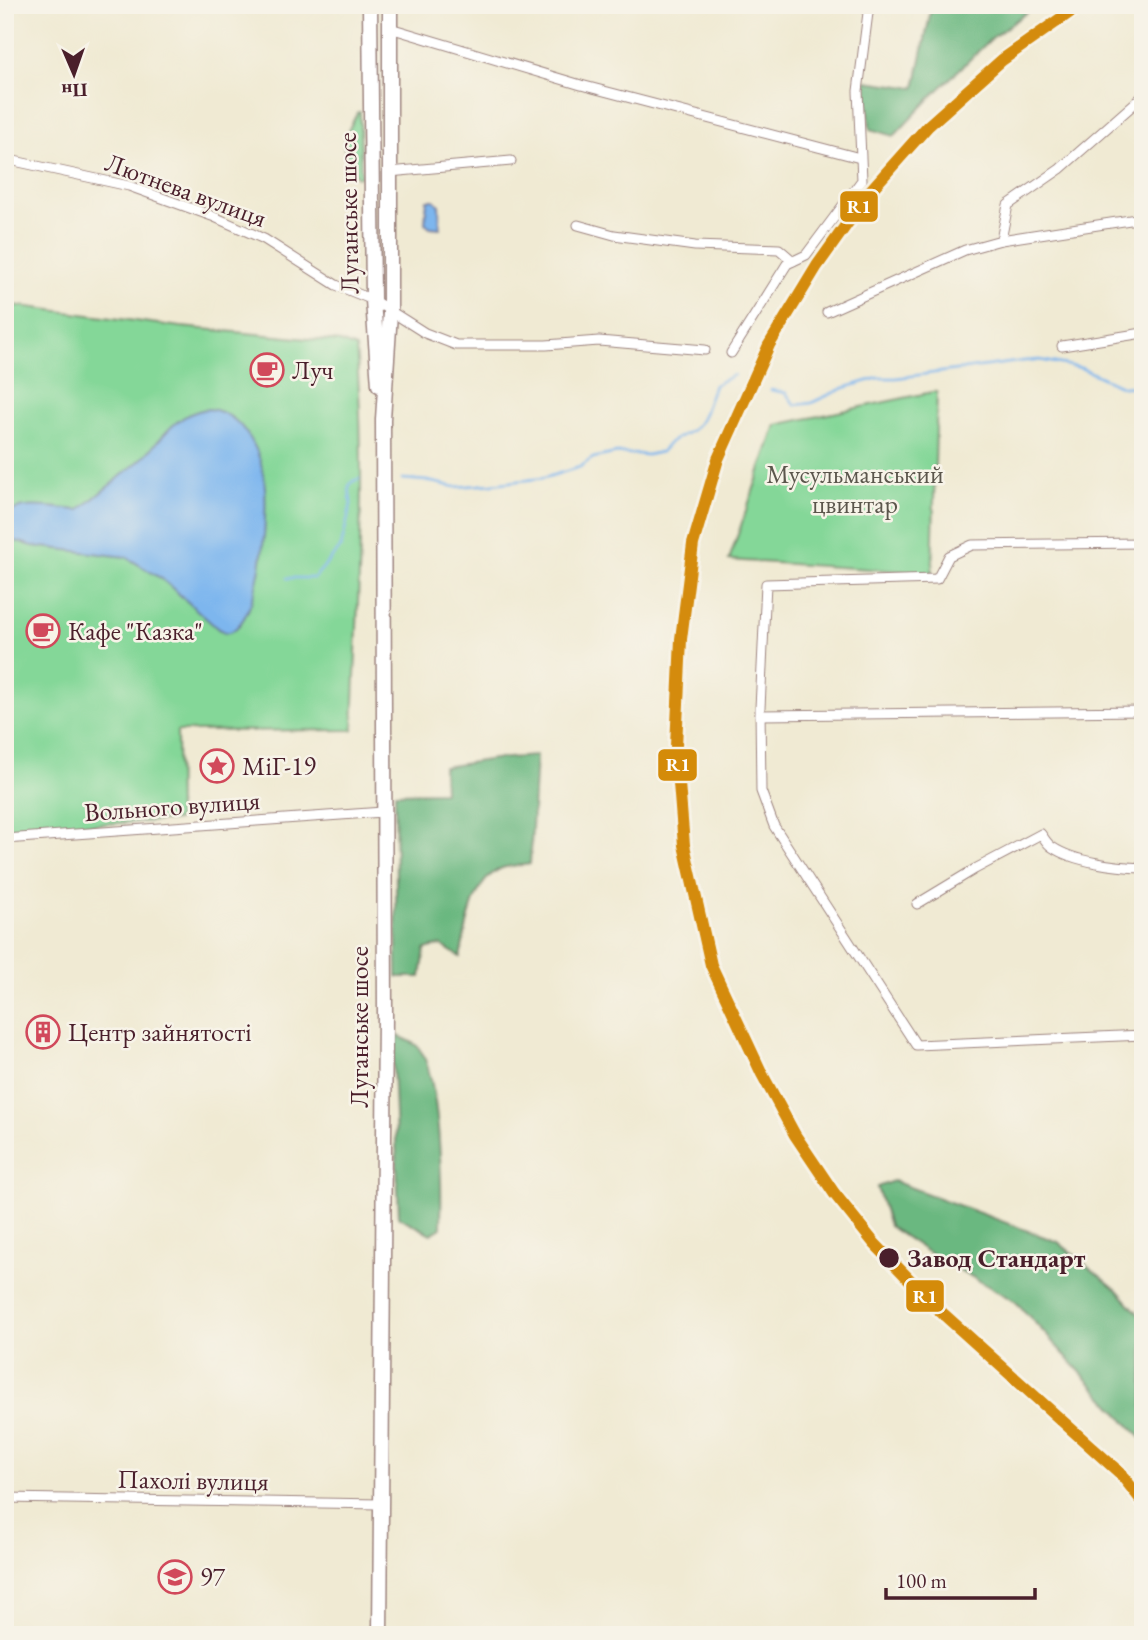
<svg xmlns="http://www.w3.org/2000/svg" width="1148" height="1640" viewBox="0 0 1148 1640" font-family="'EB Garamond',serif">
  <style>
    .green { fill: #84d798; stroke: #677b62; stroke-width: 2 }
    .forest { fill: #6bb880; stroke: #5a6c56; stroke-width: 2 }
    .water { fill: #7db6ee; stroke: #646a8c; stroke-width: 2 }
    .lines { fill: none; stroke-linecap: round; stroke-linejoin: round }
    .stream { stroke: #7db6ee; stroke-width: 2.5 }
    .street-casing { stroke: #9d847f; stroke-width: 11 }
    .primary-casing { stroke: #9d847f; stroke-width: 17 }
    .street { stroke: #fff; stroke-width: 9 }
    .primary { stroke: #fff; stroke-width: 14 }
    .rail-1-casing { stroke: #f7f3e8; stroke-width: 18 }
    .rail-1 { stroke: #d48b09; stroke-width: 12 }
    .stop-dot { fill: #4a1f2b; stroke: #f7f3e8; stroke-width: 2.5 }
    .labels { text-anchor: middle; stroke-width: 5; stroke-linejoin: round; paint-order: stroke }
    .street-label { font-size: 26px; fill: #4a1f2b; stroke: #f7f3e8 }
    .poi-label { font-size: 26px; fill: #4a1f2b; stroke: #f7f3e8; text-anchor: start }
    .park-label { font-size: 26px; fill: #5b564c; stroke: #f7f3e8 }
    .stop-label { font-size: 26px; font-weight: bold; fill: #4a1f2b; stroke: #f7f3e8; text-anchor: start }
    .line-badge { stroke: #f7f3e8; stroke-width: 2.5 }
    .badge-label { font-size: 19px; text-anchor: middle; font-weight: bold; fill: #fff }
  </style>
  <rect width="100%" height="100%" fill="#f7f3e8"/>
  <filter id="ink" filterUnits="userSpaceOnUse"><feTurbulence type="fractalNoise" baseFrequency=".0143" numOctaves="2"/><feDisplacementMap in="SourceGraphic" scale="14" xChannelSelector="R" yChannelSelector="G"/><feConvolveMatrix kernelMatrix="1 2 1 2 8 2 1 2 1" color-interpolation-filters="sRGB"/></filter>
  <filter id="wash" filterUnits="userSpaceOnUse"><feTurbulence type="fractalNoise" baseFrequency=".00686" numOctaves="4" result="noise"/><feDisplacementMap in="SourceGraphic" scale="28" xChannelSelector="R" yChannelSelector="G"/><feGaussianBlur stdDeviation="1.57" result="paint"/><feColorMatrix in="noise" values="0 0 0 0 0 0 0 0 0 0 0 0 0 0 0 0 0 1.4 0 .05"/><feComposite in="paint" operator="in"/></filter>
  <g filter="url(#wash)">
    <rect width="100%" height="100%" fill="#f0ead3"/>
    <g class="green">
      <path d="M 358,112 L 360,112 L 361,177 L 357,177 C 338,148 342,141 358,112 Z"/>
      <path d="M 5,304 L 181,327 L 340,342 L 356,348 C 367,473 357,605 353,730 L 177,731 L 178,820 L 5,829 Z"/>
      <polygon points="937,391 932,573 729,560 776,425"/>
    </g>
    <g class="forest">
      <polygon points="932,5 1037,5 993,37 934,94 894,136 870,129 866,81 915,88"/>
      <path d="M 536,756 L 530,864 C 521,866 510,865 502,868 C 471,881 467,928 460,957 L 441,945 L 425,949 L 421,977 L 397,977 L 395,793 L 444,792 L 443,767 L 494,759 Z"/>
      <path d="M 399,1036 C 404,1039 414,1042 418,1047 C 441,1075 442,1190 441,1228 L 431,1234 L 399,1217 L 392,1038 Z"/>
      <polygon points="893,1181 1058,1242 1117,1290 1143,1319 1143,1440 1016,1302 926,1251 889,1226 877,1187"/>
    </g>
    <g class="water">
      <polygon points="427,200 434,200 439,205 440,228 430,227 425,223"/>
      <path d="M 206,409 C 237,409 258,444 263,472 C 270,504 263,613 232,631 C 227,634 223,631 218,629 L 162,579 L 126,557 L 33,546 L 5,538 L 5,515 C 24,500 57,509 79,510 C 99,494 119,478 139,461 C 164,439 171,416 206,409 Z"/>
    </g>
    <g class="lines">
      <g class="stream">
        <polyline points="771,390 786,393 795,405 811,403 844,388 878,378 896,378 1024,361 1040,360 1081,368 1123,387 1143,386"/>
        <polyline points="402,479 427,481 455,487 492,484 544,478 580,467 593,458 617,453 647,455 661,452 670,442 692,430 702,419 714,385 734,375"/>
        <polyline points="287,578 314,578 341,547 351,504 349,486 353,481 359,479"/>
      </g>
    </g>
  </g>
  <g filter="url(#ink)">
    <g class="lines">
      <defs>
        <g id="street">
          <polyline points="390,28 581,85 860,158"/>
          <polyline points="5,159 129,186 212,216 264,239 336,285 373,300 425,333 456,345 546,345 599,341 705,350"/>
          <polyline points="389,172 511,161"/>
          <polyline points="578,225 614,235 695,246 779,249 793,261"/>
          <polyline points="1001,240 1008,205 1060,169 1143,96"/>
          <polyline points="827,312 965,250 1001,240 1143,218"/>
          <polyline points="1062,346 1143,333"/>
          <polyline points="731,353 787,264 806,255 862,180 858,91 869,5"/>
          <polyline points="1143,543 972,545 949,556 937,579 766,584 760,708 761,791 774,826 916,1045 1143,1035"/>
          <polyline points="760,715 1143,711"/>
          <polyline points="5,839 383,812"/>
          <path d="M 917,904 L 975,869 L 1041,834 C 1044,838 1047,844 1052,847 C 1074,862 1116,867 1143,868"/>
          <polyline points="5,1498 380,1504"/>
        </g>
        <g id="primary">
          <polyline points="370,5 373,300 379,385"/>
          <polyline points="380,1635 385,1015 383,419 390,313 390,5"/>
        </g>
      </defs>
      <use href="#street" class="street-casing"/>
      <use href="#primary" class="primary-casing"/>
      <use href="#street" class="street"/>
      <use href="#primary" class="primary"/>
      <defs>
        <polyline id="rail-1" points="1080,5 1002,60 928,126 871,190 817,266 769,345 718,459 693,544 681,639 676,746 684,845 711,965 762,1074 795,1135 834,1193 874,1243 940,1311 1120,1473 1143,1502"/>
      </defs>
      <use href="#rail-1" class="rail-1-casing"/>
      <use href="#rail-1" class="rail-1"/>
    </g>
  </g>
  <defs>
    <symbol id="cafe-ring" viewBox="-11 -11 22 22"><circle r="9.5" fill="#f7f3e8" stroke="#d1495b" stroke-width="1.5"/><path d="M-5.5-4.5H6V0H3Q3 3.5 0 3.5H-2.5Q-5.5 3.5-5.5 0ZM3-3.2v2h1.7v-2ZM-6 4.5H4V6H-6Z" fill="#d1495b"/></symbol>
    <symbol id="sight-ring" viewBox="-11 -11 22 22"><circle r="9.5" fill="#f7f3e8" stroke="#d1495b" stroke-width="1.5"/><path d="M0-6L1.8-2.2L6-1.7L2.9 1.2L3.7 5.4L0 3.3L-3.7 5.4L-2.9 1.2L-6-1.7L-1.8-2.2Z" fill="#d1495b"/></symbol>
    <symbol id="building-ring" viewBox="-11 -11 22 22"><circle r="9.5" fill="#f7f3e8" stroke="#d1495b" stroke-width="1.5"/><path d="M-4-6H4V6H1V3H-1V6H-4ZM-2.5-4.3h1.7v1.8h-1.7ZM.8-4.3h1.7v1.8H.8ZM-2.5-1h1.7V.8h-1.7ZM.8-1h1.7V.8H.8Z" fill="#d1495b"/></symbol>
    <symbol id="university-ring" viewBox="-11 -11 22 22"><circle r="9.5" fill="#f7f3e8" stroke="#d1495b" stroke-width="1.5"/><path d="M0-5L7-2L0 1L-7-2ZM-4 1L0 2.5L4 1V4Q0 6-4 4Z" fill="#d1495b"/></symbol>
  </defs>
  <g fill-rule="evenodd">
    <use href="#cafe-ring" x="248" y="351" width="38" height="38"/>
    <use href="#cafe-ring" x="24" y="612" width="38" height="38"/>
    <use href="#sight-ring" x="198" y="747" width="38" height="38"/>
    <use href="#building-ring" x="24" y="1013" width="38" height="38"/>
    <use href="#university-ring" x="156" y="1558" width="38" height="38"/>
  </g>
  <circle class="stop-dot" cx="889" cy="1258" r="11"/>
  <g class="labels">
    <g class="street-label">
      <text transform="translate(186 190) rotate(20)" y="9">Лютнева вулиця</text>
      <text transform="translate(348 213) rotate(-91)" y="9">Луганське шосе</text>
      <text transform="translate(172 806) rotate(-4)" y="9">Вольного вулиця</text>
      <text transform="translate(359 1027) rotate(-90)" y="9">Луганське шосе</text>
      <text transform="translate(193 1480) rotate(1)" y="9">Пахолі вулиця</text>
    </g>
    <g class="poi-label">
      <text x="292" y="379">Луч</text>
      <text x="68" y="640">Кафе "Казка"</text>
      <text x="242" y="775">МіГ-19</text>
      <text x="68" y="1041">Центр зайнятості</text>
      <text x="200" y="1586">97</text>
    </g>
    <g class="park-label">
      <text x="855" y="483">Мусульманський<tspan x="855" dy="30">цвинтар</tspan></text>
    </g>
    <g class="stop-label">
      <text x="907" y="1267">Завод Стандарт</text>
    </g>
  </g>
  <g class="line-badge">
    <rect x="839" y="190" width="40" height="33" rx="7" fill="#d48b09"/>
    <rect x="657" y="748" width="41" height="34" rx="7" fill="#d48b09"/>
    <rect x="905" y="1279" width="40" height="34" rx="7" fill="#d48b09"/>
  </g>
  <g class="badge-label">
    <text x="859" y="213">R1</text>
    <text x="678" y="771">R1</text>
    <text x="925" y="1303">R1</text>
  </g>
  <rect width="1148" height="1640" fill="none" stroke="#f7f3e8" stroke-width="28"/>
  <g transform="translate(74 74) rotate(178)" stroke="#f7f3e8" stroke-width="5" paint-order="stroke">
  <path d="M0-5L12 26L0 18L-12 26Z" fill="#4a1f2b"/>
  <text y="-10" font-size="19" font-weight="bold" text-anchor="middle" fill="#4a1f2b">Пн</text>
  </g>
  <path d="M886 1588v10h149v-10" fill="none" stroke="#4a1f2b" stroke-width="3.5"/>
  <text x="896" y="1588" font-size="21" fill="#4a1f2b" stroke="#f7f3e8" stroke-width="5" paint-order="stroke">100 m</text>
</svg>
